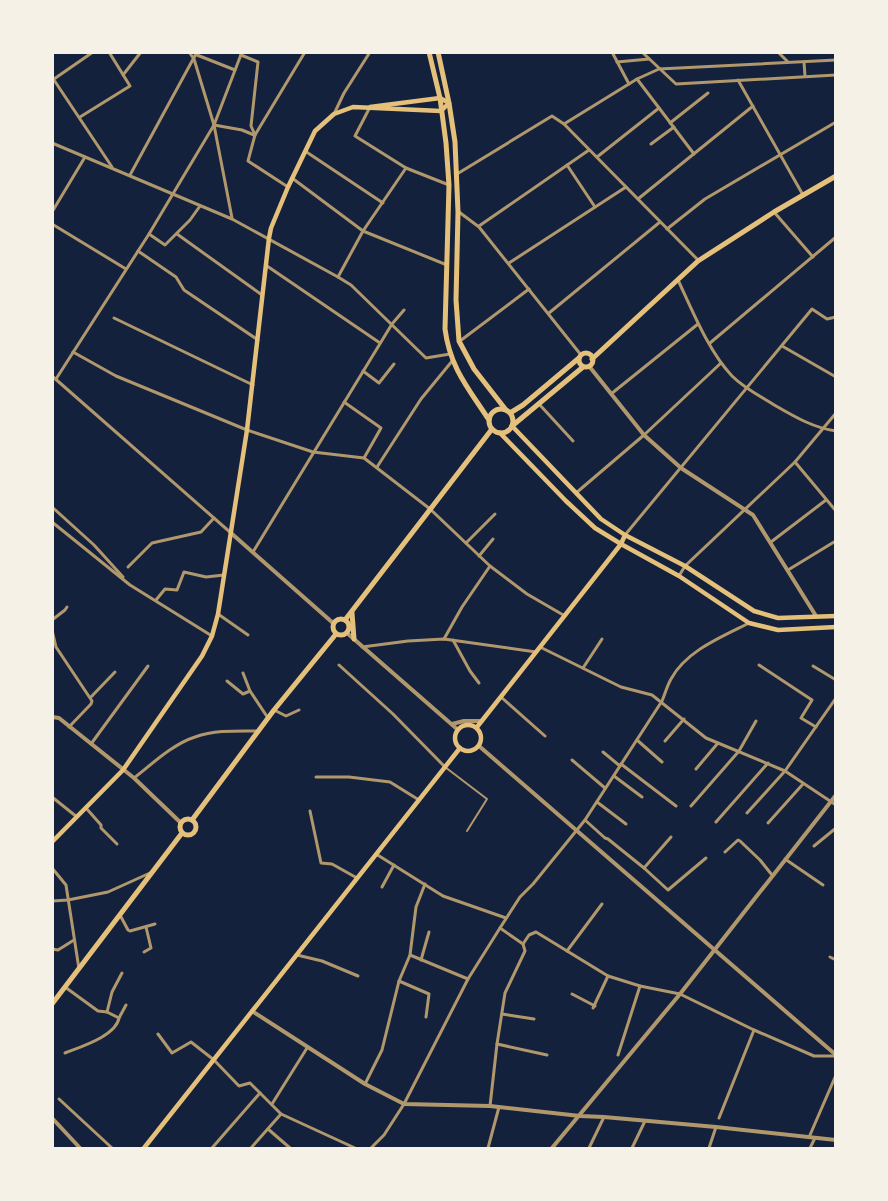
<svg xmlns="http://www.w3.org/2000/svg" width="888" height="1201" viewBox="0 0 888 1201" font-family="'IBM Plex Sans',sans-serif">
  <style>
    .lines { fill: none; stroke-linecap: round; stroke-linejoin: round }
    .service { stroke: #b1986c; stroke-width: 2 }
    .minor { stroke: #b1986c; stroke-width: 3 }
    .tertiary { stroke: #b1986c; stroke-width: 4 }
    .secondary { stroke: #e5c07b; stroke-width: 4.5 }
    .primary { stroke: #e5c07b; stroke-width: 5 }
  </style>
  <rect width="100%" height="100%" fill="#14213d"/>
  <g class="lines">
    <polyline class="service" points="445,767 487,799 467,831"/>
    <g class="minor">
      <polyline points="189,52 194,59 214,125 232,218"/>
      <polyline points="612,52 629,84"/>
      <polyline points="642,52 676,84 836,75"/>
      <polyline points="778,52 788,62"/>
      <polyline points="197,55 235,70"/>
      <polyline points="241,55 258,62 251,126 255,135"/>
      <polyline points="617,62 649,59"/>
      <polyline points="804,62 805,76"/>
      <polyline points="123,75 141,52"/>
      <polyline points="52,77 112,167"/>
      <polyline points="54,79 93,52"/>
      <polyline points="637,79 694,154"/>
      <polyline points="738,80 803,195"/>
      <polyline points="334,114 344,93 370,52"/>
      <polyline points="80,117 130,86 109,52"/>
      <polyline points="670,123 708,93"/>
      <polyline points="564,124 637,79 659,69 836,60"/>
      <polyline points="214,125 242,130 254,135"/>
      <polyline points="52,143 232,219 338,277 351,285 426,358 450,354"/>
      <polyline points="651,144 674,127"/>
      <polyline points="305,151 383,203"/>
      <polyline points="597,157 659,108"/>
      <polyline points="567,165 595,207"/>
      <polyline points="406,168 449,185"/>
      <polyline points="457,174 552,116 564,124 698,260"/>
      <polyline points="130,175 197,52"/>
      <polyline points="292,178 363,231 447,265"/>
      <polyline points="288,187 248,161 255,135 305,52"/>
      <polyline points="638,199 753,106"/>
      <polyline points="52,212 85,157"/>
      <polyline points="459,212 479,227 581,355"/>
      <polyline points="774,212 813,257"/>
      <polyline points="52,224 126,269"/>
      <polyline points="479,226 589,150"/>
      <polyline points="667,229 705,199 836,122"/>
      <polyline points="149,234 165,245 190,220 200,206"/>
      <polyline points="177,234 262,295"/>
      <polyline points="138,251 176,277 184,290 258,340"/>
      <polyline points="509,263 626,187"/>
      <polyline points="267,266 380,343"/>
      <polyline points="338,277 363,231 406,168 355,136 370,107"/>
      <path d="M 678,280 C 692,310 709,352 732,376 C 745,389 762,397 776,406 C 795,417 814,428 836,431"/>
      <polyline points="549,313 660,222"/>
      <polyline points="114,318 253,385"/>
      <polyline points="460,341 529,289"/>
      <polyline points="710,343 836,237"/>
      <polyline points="782,346 836,377"/>
      <polyline points="73,352 116,376 247,430 313,452 364,458 430,509 490,566 527,594 565,616"/>
      <polyline points="363,371 379,383 394,364"/>
      <polyline points="52,376 231,533"/>
      <polyline points="56,379 149,234 214,125 242,52"/>
      <polyline points="611,394 698,324"/>
      <polyline points="344,402 381,428 364,458"/>
      <polyline points="539,404 573,441"/>
      <polyline points="795,462 836,511"/>
      <polyline points="377,467 421,399 453,360"/>
      <polyline points="576,493 644,435 721,363"/>
      <polyline points="52,507 94,545 123,577"/>
      <polyline points="52,522 130,585 212,636"/>
      <polyline points="625,535 812,309 827,319 836,317"/>
      <polyline points="771,542 826,500"/>
      <polyline points="466,543 495,514"/>
      <polyline points="253,552 392,324 404,310"/>
      <polyline points="479,556 493,539"/>
      <polyline points="128,567 152,543 201,532 214,518"/>
      <polyline points="788,570 834,542"/>
      <polyline points="679,576 685,566 795,462 836,413"/>
      <polyline points="156,600 165,589 177,590 184,572 206,577 224,575"/>
      <polyline points="218,614 248,635"/>
      <polyline points="52,620 65,610 67,607"/>
      <polyline points="52,630 56,647 92,701 91,704 69,727"/>
      <polyline points="444,639 462,607 490,566"/>
      <polyline points="453,640 470,671 479,683"/>
      <polyline points="362,647 408,641 444,639 536,652"/>
      <polyline points="540,647 621,687 652,695 706,738 785,771 836,805"/>
      <polyline points="339,665 393,714 445,767"/>
      <polyline points="759,665 812,700 801,718 816,727"/>
      <polyline points="813,666 836,680"/>
      <polyline points="583,668 602,639"/>
      <polyline points="243,673 250,691 268,718"/>
      <polyline points="227,681 243,694 250,691"/>
      <polyline points="91,697 115,672"/>
      <polyline points="501,697 545,736"/>
      <polyline points="274,710 286,716 299,710"/>
      <polyline points="637,740 662,762"/>
      <polyline points="665,741 684,719"/>
      <polyline points="91,744 148,666"/>
      <polyline points="603,752 620,766"/>
      <polyline points="572,760 605,788"/>
      <polyline points="621,764 676,806"/>
      <polyline points="696,769 718,743"/>
      <polyline points="614,776 642,797"/>
      <polyline points="316,777 349,777 390,782 419,800"/>
      <path d="M 134,778 C 152,764 173,744 195,737 C 215,730 236,731 257,731"/>
      <polyline points="52,797 77,817"/>
      <polyline points="597,802 626,824"/>
      <polyline points="691,806 739,751 756,721"/>
      <polyline points="86,808 101,825 101,828 117,844"/>
      <polyline points="310,811 321,863 332,864 357,878"/>
      <polyline points="747,813 785,771 836,698"/>
      <polyline points="585,820 605,838 608,839 644,868 671,837"/>
      <polyline points="716,822 768,763"/>
      <polyline points="768,823 803,784"/>
      <polyline points="814,846 836,828"/>
      <polyline points="725,852 738,840 740,841 760,860 772,875"/>
      <polyline points="376,854 443,896 506,918"/>
      <polyline points="785,859 823,885"/>
      <polyline points="52,868 66,885 79,969"/>
      <polyline points="644,868 668,890 706,858"/>
      <polyline points="382,887 394,865"/>
      <polyline points="52,901 68,900 108,892 150,873"/>
      <polyline points="120,915 128,930 130,931 155,924"/>
      <polyline points="500,928 523,944 529,935 536,932 608,976 640,986 680,994 754,1030 814,1056 836,1056"/>
      <polyline points="52,949 58,950 74,940"/>
      <polyline points="567,951 602,904"/>
      <polyline points="144,952 151,948 146,927"/>
      <polyline points="297,955 322,961 358,976"/>
      <polyline points="410,955 468,979"/>
      <polyline points="830,957 836,960"/>
      <polyline points="421,960 429,932"/>
      <polyline points="399,981 429,994 426,1017"/>
      <polyline points="65,987 98,1011 107,1012 119,1018 126,1005"/>
      <polyline points="572,994 595,1006"/>
      <polyline points="593,1008 608,976"/>
      <polyline points="107,1012 112,992 122,973"/>
      <polyline points="502,1014 534,1019"/>
      <polyline points="158,1034 172,1053 191,1042 214,1060 239,1086 250,1083 281,1114 251,1148"/>
      <polyline points="497,1044 547,1055"/>
      <path d="M 65,1053 C 80,1047 116,1036 119,1018"/>
      <polyline points="618,1055 640,986"/>
      <polyline points="365,1084 382,1050 399,981 410,955 416,907 425,884"/>
      <polyline points="59,1099 112,1148"/>
      <polyline points="272,1104 307,1048"/>
      <polyline points="490,1106 497,1044 505,993 525,951 523,944"/>
      <polyline points="281,1114 355,1148"/>
      <polyline points="719,1118 754,1030"/>
      <polyline points="268,1129 290,1148"/>
      <polyline points="810,1135 836,1075"/>
      <polyline points="212,1148 260,1093"/>
      <path d="M 371,1148 L 384,1135 L 404,1104 L 468,979 L 500,928 L 520,897 L 533,884 L 585,820 L 662,701 C 665,694 667,686 671,679 C 686,651 721,637 749,623"/>
      <polyline points="488,1148 499,1107"/>
      <polyline points="589,1148 604,1117"/>
      <polyline points="632,1148 645,1121"/>
      <polyline points="709,1148 716,1127"/>
      <polyline points="810,1148 815,1138"/>
    </g>
    <g class="tertiary">
      <polyline points="589,366 644,435 681,468 753,515 816,616"/>
      <polyline points="231,533 333,623"/>
      <polyline points="347,633 457,729"/>
      <polyline points="52,717 59,718 134,778 181,823"/>
      <polyline points="452,724 464,721 482,721"/>
      <polyline points="479,746 836,1055"/>
      <polyline points="252,1011 365,1084 404,1104 490,1106 580,1116 604,1117 716,1127 836,1140"/>
      <polyline points="52,1118 80,1148"/>
      <polyline points="552,1148 680,994 836,795"/>
    </g>
    <g class="secondary">
      <polyline points="512,426 601,519 625,535 685,566 754,611 778,618 836,616"/>
      <polyline points="500,433 566,501 595,528 621,544 679,576 749,623 778,630 836,627"/>
      <circle cx="468" cy="738" r="13"/>
      <polyline points="477,727 621,544 625,535"/>
      <polyline points="52,842 123,770 202,656 212,636 218,614 247,430 269,238 271,228 288,187 315,131 334,114 353,107 441,111 449,103 440,98 370,107"/>
      <polyline points="144,1148 460,748"/>
    </g>
    <g class="primary">
      <path d="M 429,52 L 440,98 L 446,143 L 449,185 L 445,329 C 450,368 469,389 489,420"/>
      <polyline points="438,52 449,103 455,142 458,212 456,300 459,341 474,369 506,410"/>
      <circle cx="586" cy="360" r="7"/>
      <polyline points="592,359 698,261 774,212 836,176"/>
      <circle cx="501" cy="421" r="12"/>
      <polyline points="510,413 523,405 579,358"/>
      <polyline points="512,426 583,367"/>
      <polyline points="352,613 354,639"/>
      <circle cx="341" cy="627" r="8"/>
      <polyline points="345,620 492,429"/>
      <circle cx="188" cy="827" r="8"/>
      <polyline points="192,820 274,710 336,634"/>
      <polyline points="52,1004 182,833"/>
    </g>
  </g>
  <rect width="888" height="1201" fill="none" stroke="#f6f1e7" stroke-width="108"/>
</svg>
